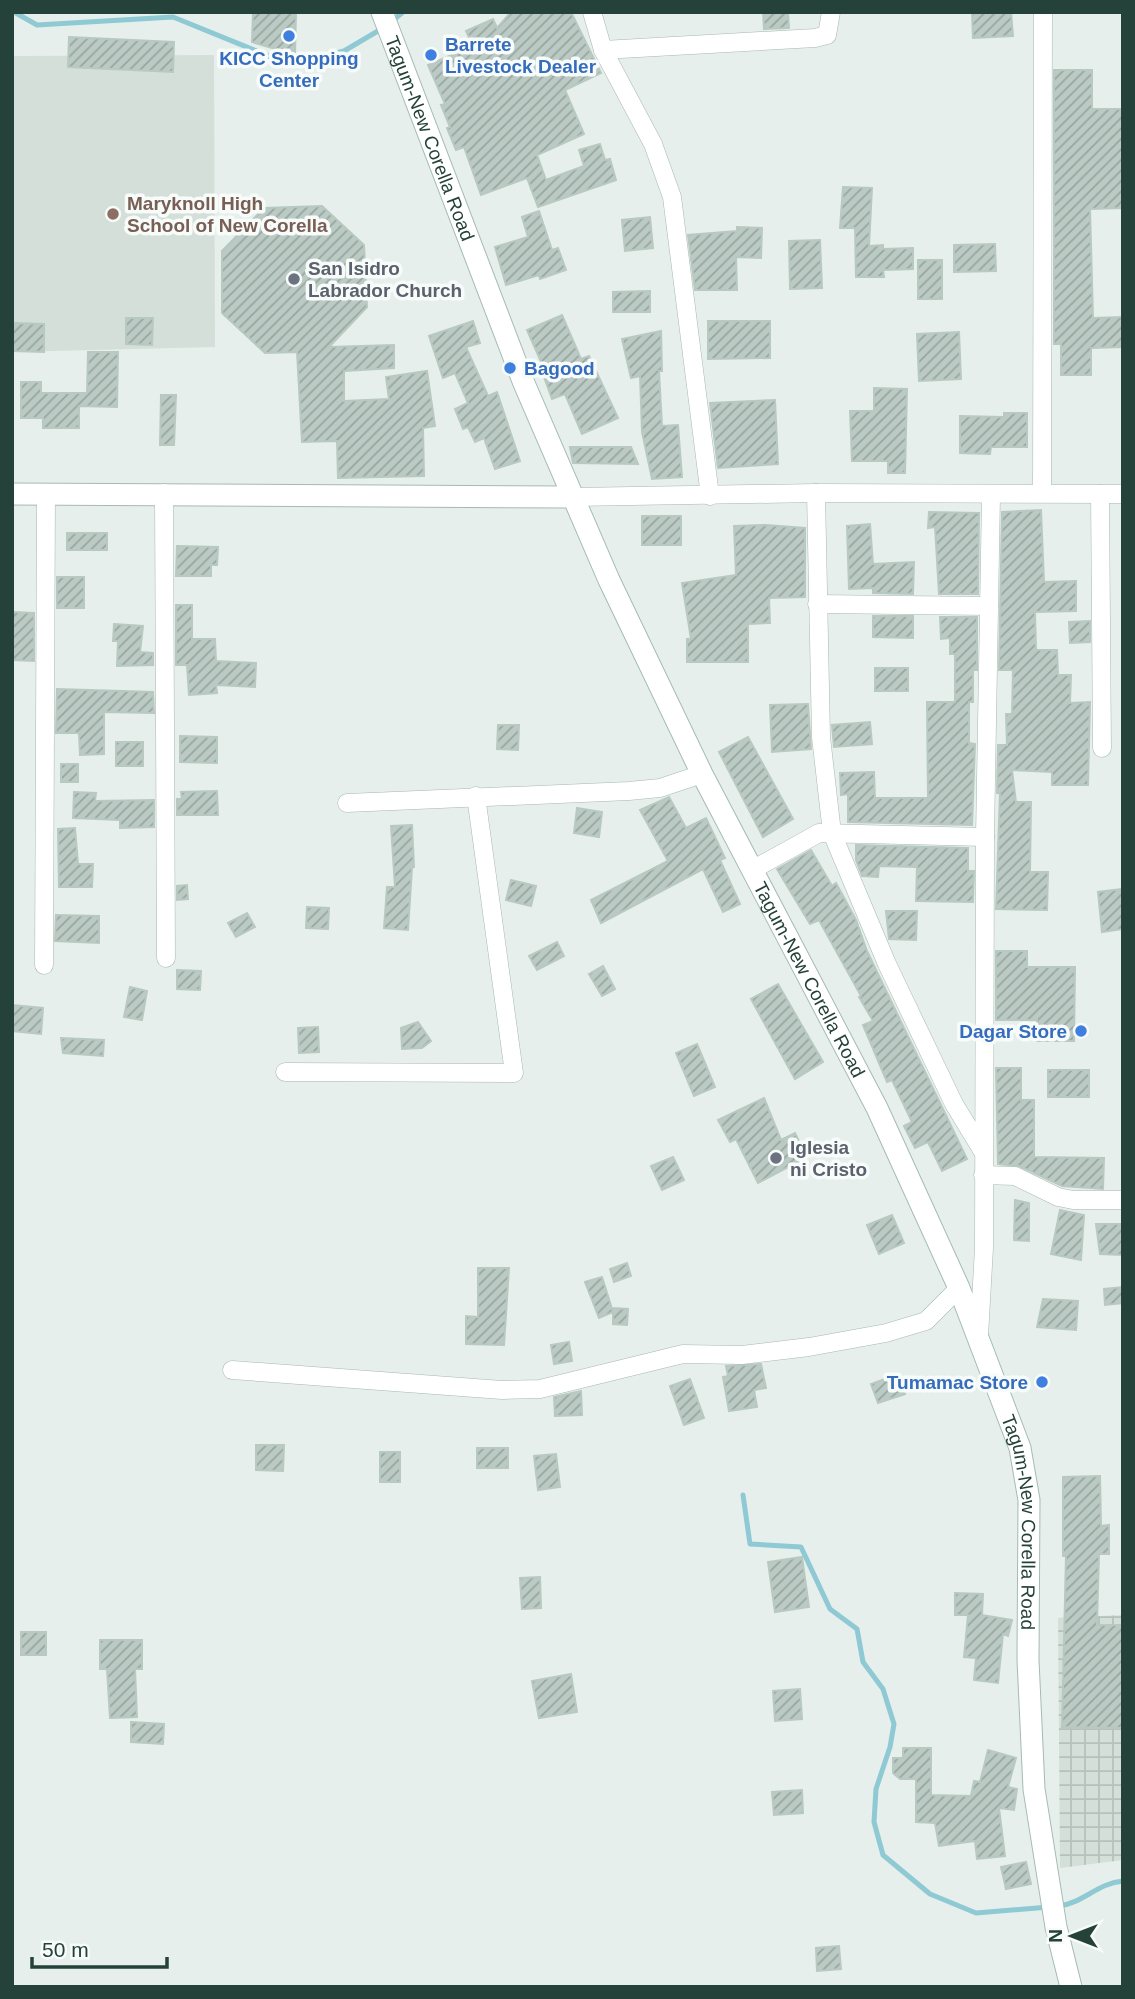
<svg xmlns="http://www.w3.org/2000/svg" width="1135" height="1999" viewBox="0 0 1135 1999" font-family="Helvetica,sans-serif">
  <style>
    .built { fill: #d4dfda }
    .industrial { fill: url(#industrial-grid) }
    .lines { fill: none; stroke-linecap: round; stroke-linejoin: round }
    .stream { stroke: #8ec9d4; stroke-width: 5 }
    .building { fill: url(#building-hatch); stroke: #b8c9c2; stroke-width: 2 }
    .street-casing { stroke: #a8b8b2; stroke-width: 19 }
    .secondary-casing { stroke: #a4bbb3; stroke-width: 23 }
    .street { stroke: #fff; stroke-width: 18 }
    .secondary { stroke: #fff; stroke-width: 21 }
    .shop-dot { fill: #3f7fe0; stroke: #f7fbf9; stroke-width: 2.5 }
    .education-dot { fill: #8d6e63; stroke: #f7fbf9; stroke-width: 2.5 }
    .worship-dot { fill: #6b7280; stroke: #f7fbf9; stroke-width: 2.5 }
    .labels { text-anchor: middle; stroke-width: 7; stroke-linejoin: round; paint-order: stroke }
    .shop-label { font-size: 19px; font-weight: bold; fill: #366cbe; stroke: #f7fbf9; text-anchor: start }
    .street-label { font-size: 19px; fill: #24423a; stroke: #f7fbf9 }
    .education-label { font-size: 19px; font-weight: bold; fill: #785e54; stroke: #f7fbf9; text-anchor: start }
    .worship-label { font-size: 19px; font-weight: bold; fill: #5b616d; stroke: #f7fbf9; text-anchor: start }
  </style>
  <defs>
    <pattern id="industrial-grid" width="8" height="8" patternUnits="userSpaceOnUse" patternTransform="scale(1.75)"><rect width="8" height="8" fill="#d4dfda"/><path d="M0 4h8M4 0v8" fill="none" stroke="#b6c1bc"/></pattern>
    <pattern id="building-hatch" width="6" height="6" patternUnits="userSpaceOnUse" patternTransform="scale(1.75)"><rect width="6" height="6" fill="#bbcac4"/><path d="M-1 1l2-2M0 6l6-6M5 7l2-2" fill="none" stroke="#98a6a0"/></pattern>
  </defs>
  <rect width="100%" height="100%" fill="#e6efeb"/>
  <polygon class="built" points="214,55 215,347 12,352 12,56"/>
  <polygon class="industrial" points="1123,1615 1123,1860 1060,1868 1058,1618"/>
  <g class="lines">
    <g class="stream">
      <polyline points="14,12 37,25 173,17 281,61 308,60 344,51 383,28"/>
      <polyline points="391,22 403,12"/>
      <polyline points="743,1495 750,1544 801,1547 830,1609 857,1629 863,1662 883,1689 894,1724 890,1747 876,1789 874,1822 883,1855 930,1894 976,1913 1049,1907"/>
      <path d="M 1059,1906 C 1083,1903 1098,1883 1123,1881"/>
    </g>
  </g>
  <g class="building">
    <polygon points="253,12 296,12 295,55 252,42"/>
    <polygon points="511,12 571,12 601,73 565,90 584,134 537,155 546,180 584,166 579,150 600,144 605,160 610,159 616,180 538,207 527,178 481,195 464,147 456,150 447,128 450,127 441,105 445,104 428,65 473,46 466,31 493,19 497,28"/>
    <polygon points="763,12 788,12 789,28 764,29"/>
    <polygon points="972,12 1011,12 1013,36 973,38"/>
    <polygon points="69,37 174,42 173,72 68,67"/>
    <polygon points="1054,70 1092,70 1092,109 1123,109 1123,208 1090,209 1093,318 1123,317 1123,347 1091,348 1091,375 1061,375 1061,344 1054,344"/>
    <polygon points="843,187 872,188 869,246 883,245 883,249 913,248 913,269 883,270 884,277 856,277 855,228 840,228"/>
    <polygon points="322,206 364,245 367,307 329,347 394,345 394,368 344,371 344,401 389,399 386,377 427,371 435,426 423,428 424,476 338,478 337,441 302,442 297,352 265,353 222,313 222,251 264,208"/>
    <polygon points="539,211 552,250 558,248 566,270 540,279 539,275 506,285 495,247 528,237 522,217"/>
    <polygon points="650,217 653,248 625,251 622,220"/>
    <polygon points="737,227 762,228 761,258 736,257 737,290 695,290 688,235 737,231"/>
    <polygon points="820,240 822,288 790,289 789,241"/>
    <polygon points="995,244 996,271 954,272 954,245"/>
    <rect x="918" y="260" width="24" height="39"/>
    <polygon points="650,291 650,312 613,312 613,292"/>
    <polygon points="562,315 581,359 589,356 618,418 582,434 565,394 552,399 543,374 546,373 527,330"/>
    <polygon points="126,318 153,318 152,345 126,344"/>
    <polygon points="473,321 480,343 466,347 488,396 497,392 520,461 495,469 484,438 475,442 468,427 463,429 455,409 468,403 455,373 443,378 429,336"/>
    <polygon points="708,321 770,321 770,358 708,359"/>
    <polygon points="12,323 44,324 44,352 12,351"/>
    <polygon points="661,331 662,371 659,371 662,426 678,425 682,477 652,479 642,432 640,376 631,378 622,339"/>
    <polygon points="959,332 961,379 919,381 917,334"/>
    <polygon points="88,352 118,352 117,407 79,406 79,428 43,428 43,418 21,418 21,382 41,382 41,393 87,393"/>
    <polygon points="874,388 907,389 905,473 888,473 888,461 852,461 850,411 874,411"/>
    <polygon points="161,395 176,395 174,445 160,445"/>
    <polygon points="775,400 778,464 718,468 710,403"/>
    <polygon points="1004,413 1027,413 1027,447 991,447 990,454 960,453 960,416 1004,417"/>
    <polygon points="570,447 631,447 638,464 573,463"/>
    <polygon points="1041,510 1044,582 1076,581 1076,611 1035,612 1036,650 1057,650 1058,675 1071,675 1070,703 1090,702 1088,785 1052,785 1052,772 1012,770 1016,802 1031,802 1030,872 1048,872 1047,910 996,909 1000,793 997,793 998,745 1007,745 1006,714 1012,714 1013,670 999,670 1002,512"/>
    <polygon points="929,512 979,513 978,594 939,594 935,527 928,528"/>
    <rect x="642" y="516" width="39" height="29"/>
    <polygon points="870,524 873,564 914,562 913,594 873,593 873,588 849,589 847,526"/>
    <polygon points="766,525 805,528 805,597 769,598 770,623 748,624 748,662 687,662 687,639 691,639 682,583 736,575 734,526"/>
    <rect x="67" y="533" width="40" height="17"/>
    <polygon points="177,546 218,547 217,565 211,565 211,576 176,576"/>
    <rect x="57" y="577" width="27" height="31"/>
    <polygon points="176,605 192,605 192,639 215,639 216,661 256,663 255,687 216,685 217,693 189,695 187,665 176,665"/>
    <polygon points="12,612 34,613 34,661 12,660"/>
    <polygon points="873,616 913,616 913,638 873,637"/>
    <polygon points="940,617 977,617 977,670 973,670 973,702 969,702 969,743 975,744 972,825 848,822 848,794 841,795 840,773 874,772 875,798 928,798 927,702 955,702 955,654 950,654 950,638 941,639"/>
    <polygon points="1090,621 1090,642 1070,643 1069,622"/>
    <polygon points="114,624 143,626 140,652 153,653 153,665 117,666 118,641 113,641"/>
    <rect x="875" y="668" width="33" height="23"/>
    <polygon points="57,689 153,692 154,713 104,712 104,754 80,755 79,733 56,733"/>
    <polygon points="808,704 811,749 772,752 770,705"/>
    <polygon points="870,722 872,744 834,747 832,725"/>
    <polygon points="498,725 519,725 518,750 497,749"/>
    <polygon points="180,736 217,737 217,763 180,762"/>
    <polygon points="748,737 793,819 763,837 719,752"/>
    <rect x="116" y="742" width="27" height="24"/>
    <rect x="61" y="764" width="17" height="18"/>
    <polygon points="217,791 218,815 177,815 177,799 182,799 181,792"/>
    <polygon points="74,792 96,793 95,801 154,800 154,827 120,828 120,820 73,818"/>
    <polygon points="669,797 686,828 706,818 725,858 720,860 740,904 723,912 703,869 601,923 591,900 668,861 640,810"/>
    <polygon points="577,808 602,812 599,837 574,833"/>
    <polygon points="412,825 414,867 412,868 408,930 384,928 387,887 395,887 391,826"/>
    <polygon points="75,828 78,864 93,864 92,887 59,887 58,829"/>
    <polygon points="856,845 968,848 968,871 974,871 973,902 916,901 917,867 879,866 878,877 862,876 856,860"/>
    <polygon points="811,850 832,886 836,883 856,920 867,951 967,1159 942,1171 928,1142 915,1148 904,1126 912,1122 892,1080 887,1082 863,1025 873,1021 859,997 861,996 819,920 810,924 777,869"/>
    <polygon points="511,880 536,886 531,906 506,900"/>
    <polygon points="187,885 188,899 177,900 177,886"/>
    <polygon points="1123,889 1123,929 1102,932 1098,892"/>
    <polygon points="307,907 329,908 328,929 306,928"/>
    <polygon points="886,911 917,911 916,940 889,939"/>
    <polygon points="247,913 255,927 236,937 228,923"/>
    <polygon points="56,915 99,916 99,943 55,941"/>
    <polygon points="557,942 564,956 537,970 529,956"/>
    <polygon points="996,951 1027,951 1027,967 1075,967 1074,1041 1037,1041 1037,1020 996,1020"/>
    <polygon points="603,966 615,989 602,996 589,974"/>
    <polygon points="177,970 201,971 200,990 177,989"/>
    <polygon points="778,984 823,1062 795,1079 751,999"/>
    <polygon points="130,987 147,991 142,1020 124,1017"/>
    <polygon points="12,1005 43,1008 41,1034 12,1031"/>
    <polygon points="418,1022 431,1041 422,1048 402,1049 401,1028"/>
    <polygon points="318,1027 319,1052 299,1053 298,1028"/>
    <polygon points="61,1038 104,1040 103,1056 63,1053"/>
    <polygon points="697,1044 715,1087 694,1096 676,1053"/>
    <polygon points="996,1068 1021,1068 1021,1100 1034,1100 1034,1157 1104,1158 1103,1189 1062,1186 1019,1166 998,1164"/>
    <rect x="1048" y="1070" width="41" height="27"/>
    <polygon points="764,1098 781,1140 795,1133 807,1157 758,1183 736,1139 730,1142 718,1120"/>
    <polygon points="673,1157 684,1180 662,1190 651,1166"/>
    <polygon points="1015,1200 1029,1203 1029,1241 1014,1240"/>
    <polygon points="1060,1210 1084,1215 1081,1260 1051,1254"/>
    <polygon points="892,1215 904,1243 879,1254 867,1225"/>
    <polygon points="1096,1224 1123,1224 1123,1255 1100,1254"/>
    <polygon points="627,1263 631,1276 614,1282 610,1269"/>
    <polygon points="478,1268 509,1268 504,1345 466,1344 466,1316 478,1317"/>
    <polygon points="602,1277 613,1312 613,1308 628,1309 627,1325 613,1324 613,1312 599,1318 585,1282"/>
    <polygon points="1123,1287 1123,1303 1105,1305 1104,1289"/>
    <polygon points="1043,1299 1078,1301 1076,1330 1037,1327"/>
    <polygon points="569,1342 572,1361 554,1364 551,1345"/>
    <polygon points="761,1364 766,1388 754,1390 757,1407 729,1411 723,1377 728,1376 726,1366"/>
    <polygon points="898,1374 905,1394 878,1403 871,1384"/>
    <polygon points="690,1379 704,1418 684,1425 670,1386"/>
    <polygon points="581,1391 582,1415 555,1416 554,1397"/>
    <polygon points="256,1445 284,1445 283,1471 256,1470"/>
    <rect x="477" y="1448" width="31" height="20"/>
    <rect x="380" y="1452" width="20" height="30"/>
    <polygon points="556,1454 560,1487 538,1490 534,1456"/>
    <polygon points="1100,1476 1101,1526 1109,1525 1109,1554 1099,1554 1097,1625 1123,1625 1123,1728 1062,1727 1066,1556 1063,1556 1063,1477"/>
    <polygon points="802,1557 809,1607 775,1612 768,1562"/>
    <polygon points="540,1577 541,1608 522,1609 520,1578"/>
    <polygon points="955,1593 983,1594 982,1615 1012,1620 1008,1636 1003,1634 998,1683 974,1680 976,1658 964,1657 968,1615 955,1615"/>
    <rect x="21" y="1632" width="25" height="23"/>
    <polygon points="100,1640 142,1640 142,1669 135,1669 137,1717 110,1718 107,1669 100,1669"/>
    <polygon points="571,1674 577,1712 539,1718 532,1681"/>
    <polygon points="800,1689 802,1719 775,1721 773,1691"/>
    <polygon points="131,1722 164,1724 163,1744 131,1742"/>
    <polygon points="903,1748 931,1748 931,1795 971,1796 974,1781 980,1782 988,1750 1016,1758 1008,1787 1017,1789 1014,1810 999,1808 1005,1856 977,1859 975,1841 939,1846 935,1823 916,1822 916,1779 900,1779 893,1773 893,1758 903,1758"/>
    <polygon points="802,1790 803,1813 774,1815 772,1792"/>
    <polygon points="1026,1862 1031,1884 1006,1889 1001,1867"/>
    <polygon points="839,1946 841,1969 817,1971 816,1948"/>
  </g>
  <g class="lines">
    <defs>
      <g id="street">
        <polyline points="592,12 603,50 653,144 672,197 710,496"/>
        <polyline points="603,50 815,38 827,35 831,12"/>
        <polyline points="164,493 166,958"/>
        <polyline points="816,493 821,737 832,833 887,964 954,1104 982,1150"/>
        <polyline points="1042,493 1043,12"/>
        <polyline points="1100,494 1102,748"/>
        <polyline points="573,497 816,493 1123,494"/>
        <polyline points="817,604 989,606"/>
        <polyline points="347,803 629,791 660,788 702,774"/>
        <polyline points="752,870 819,833 985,837"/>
        <polyline points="44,965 46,494"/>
        <polyline points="285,1072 514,1073 476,796"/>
        <polyline points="983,1175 1015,1176 1058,1197 1073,1200 1123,1200"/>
        <polyline points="979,1336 984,1248 985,837 991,496"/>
        <polyline points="232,1370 502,1390 540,1389 683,1354 742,1355 809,1347 886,1333 926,1321 959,1288"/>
      </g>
      <g id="secondary">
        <path id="s1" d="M 382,12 L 523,381 L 609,580 L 702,774 L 877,1108 L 959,1288 L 1020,1448 L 1029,1500 L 1028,1660 L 1034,1789 L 1056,1927 L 1071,1987"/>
        <polyline points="12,494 573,497"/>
      </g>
    </defs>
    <use href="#street" class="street-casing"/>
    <use href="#secondary" class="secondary-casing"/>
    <use href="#street" class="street"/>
    <use href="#secondary" class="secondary"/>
  </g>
  <g class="shop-dot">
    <circle cx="289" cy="36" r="7"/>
    <circle cx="431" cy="55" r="7"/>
    <circle cx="510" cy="368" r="7"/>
    <circle cx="1081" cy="1031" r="7"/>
    <circle cx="1042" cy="1382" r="7"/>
  </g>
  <circle class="education-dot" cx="113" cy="214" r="7"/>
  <g class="worship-dot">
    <circle cx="294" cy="279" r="7"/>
    <circle cx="776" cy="1158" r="7"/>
  </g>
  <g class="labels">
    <g class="shop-label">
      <text x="445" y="51">Barrete<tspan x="445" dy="22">Livestock Dealer</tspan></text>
      <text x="289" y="65" text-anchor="middle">KICC Shopping<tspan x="289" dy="22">Center</tspan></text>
      <text x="524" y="375">Bagood</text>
      <text x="1067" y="1038" text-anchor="end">Dagar Store</text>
      <text x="1028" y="1389" text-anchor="end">Tumamac Store</text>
    </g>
    <g class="street-label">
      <text dy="7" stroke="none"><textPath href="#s1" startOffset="135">Tagum-New Corella Road</textPath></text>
      <text dy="7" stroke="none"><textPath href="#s1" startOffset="1059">Tagum-New Corella Road</textPath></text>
      <text dy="7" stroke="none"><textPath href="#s1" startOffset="1647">Tagum-New Corella Road</textPath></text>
    </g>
    <g class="education-label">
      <text x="127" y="210">Maryknoll High<tspan x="127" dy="22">School of New Corella</tspan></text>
    </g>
    <g class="worship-label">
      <text x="308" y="275">San Isidro<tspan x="308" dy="22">Labrador Church</tspan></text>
      <text x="790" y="1154">Iglesia<tspan x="790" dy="22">ni Cristo</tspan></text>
    </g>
  </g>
  <rect width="1135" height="1999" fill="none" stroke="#24423a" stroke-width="28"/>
  <g transform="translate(1072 1936) rotate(270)" stroke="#f7fbf9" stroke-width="5" paint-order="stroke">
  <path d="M0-5L12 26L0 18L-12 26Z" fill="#24423a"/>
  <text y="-10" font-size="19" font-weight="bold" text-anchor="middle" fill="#24423a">N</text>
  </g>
  <path d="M32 1957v10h135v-10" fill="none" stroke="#24423a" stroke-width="3.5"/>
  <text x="42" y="1957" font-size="21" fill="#24423a" stroke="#f7fbf9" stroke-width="5" paint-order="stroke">50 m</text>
</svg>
